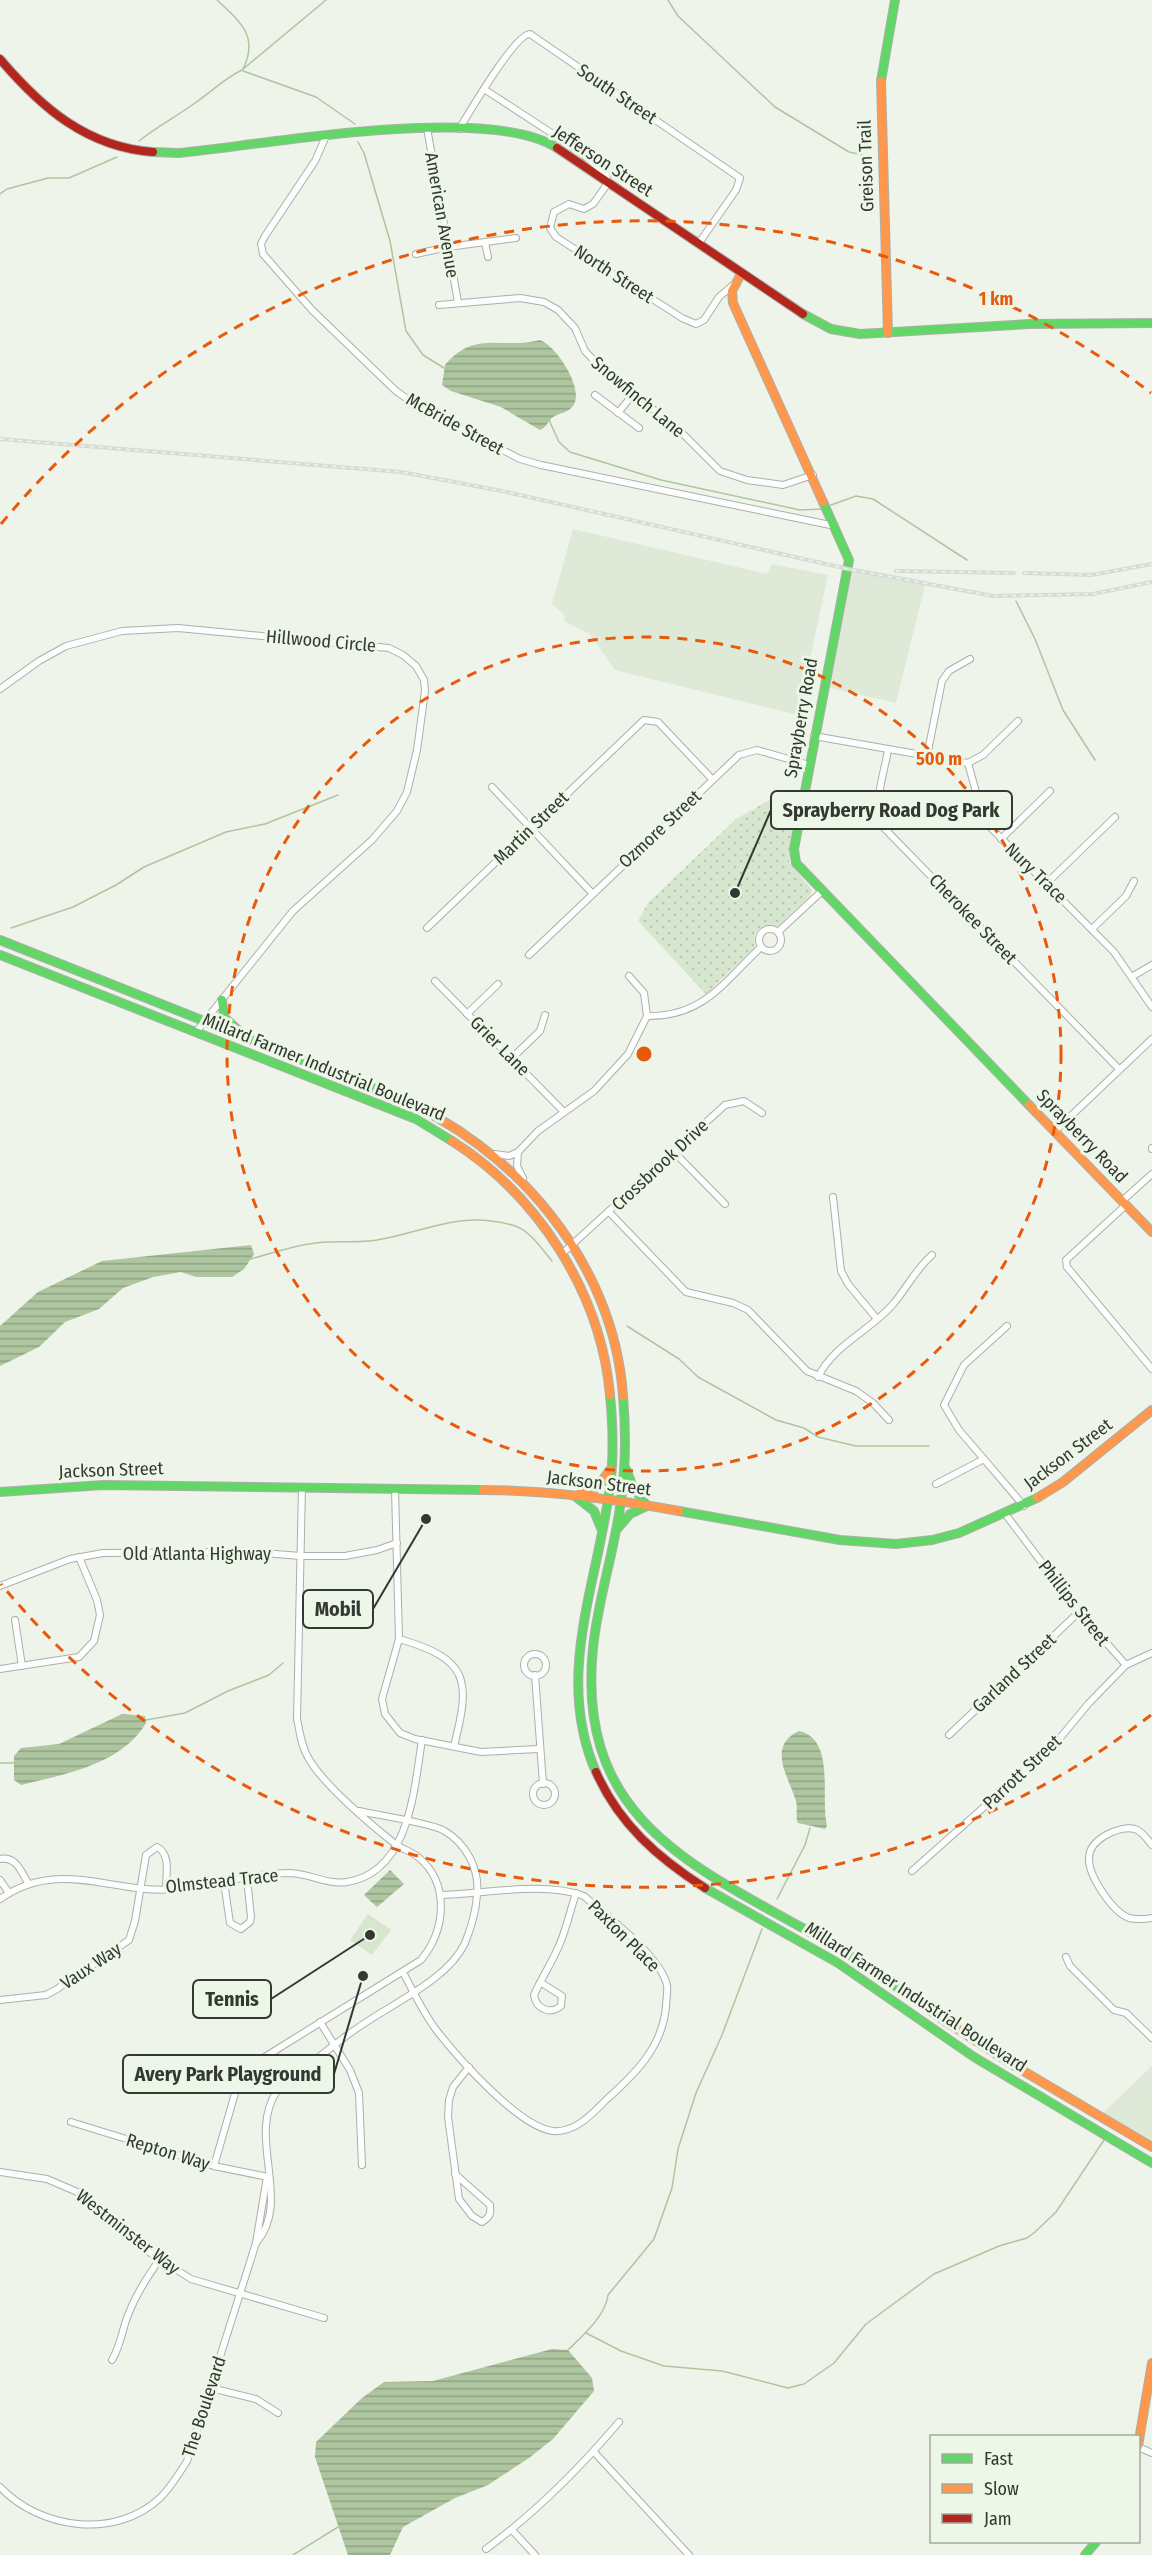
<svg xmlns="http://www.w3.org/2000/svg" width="1152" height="2555" viewBox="0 0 1152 2555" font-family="'Fira Sans Condensed',sans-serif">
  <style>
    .built { fill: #dee9d8 }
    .green { fill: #d7e6ce }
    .park { fill: url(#park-dots) }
    .water { fill: url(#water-rules) }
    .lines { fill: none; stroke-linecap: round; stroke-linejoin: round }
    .stream { stroke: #aec6a0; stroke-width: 1.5 }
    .street-casing { stroke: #abb0a9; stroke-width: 8 }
    .fast-casing { stroke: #abb0a9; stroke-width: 10 }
    .slow-casing { stroke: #abb0a9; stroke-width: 10 }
    .jam-casing { stroke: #abb0a9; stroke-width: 10 }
    .street { stroke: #fcfdfc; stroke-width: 6 }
    .fast { stroke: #63d668; stroke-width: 8 }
    .slow { stroke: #ff974d; stroke-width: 8 }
    .jam { stroke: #b3261e; stroke-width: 8 }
    .rail-casing { stroke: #d8dad6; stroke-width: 4 }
    .rail { stroke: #edf7e7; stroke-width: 1.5; stroke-dasharray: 4.5; stroke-linecap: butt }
    .ring { fill: none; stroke: #e8590c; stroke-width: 3; stroke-dasharray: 10 8 }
    .labels { text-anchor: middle; stroke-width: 6; stroke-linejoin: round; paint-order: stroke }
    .street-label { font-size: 18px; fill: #343832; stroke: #edf7e7 }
    .centre { fill: #e8590c; stroke: #edf7e7; stroke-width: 3 }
    .ring-label { font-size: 18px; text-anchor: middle; font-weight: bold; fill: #e8590c; stroke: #edf7e7; stroke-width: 6; stroke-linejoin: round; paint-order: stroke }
    .leader { fill: none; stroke: #343832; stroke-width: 2 }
    .callout-dot { fill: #343832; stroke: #edf7e7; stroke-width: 2 }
    .callout { fill: #edf7e7; stroke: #343832; stroke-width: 2 }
    .callout-label { font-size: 20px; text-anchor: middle; font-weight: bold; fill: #343832 }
  </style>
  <defs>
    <pattern id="park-dots" width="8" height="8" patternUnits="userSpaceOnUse" patternTransform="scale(1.5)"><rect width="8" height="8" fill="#d7e6ce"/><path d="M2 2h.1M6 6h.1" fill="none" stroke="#b9c6b1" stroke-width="1.8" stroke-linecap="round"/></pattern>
    <pattern id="water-rules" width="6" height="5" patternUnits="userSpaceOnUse" patternTransform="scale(1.5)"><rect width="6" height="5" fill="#aec6a0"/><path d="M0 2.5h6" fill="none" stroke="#8ea283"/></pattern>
  </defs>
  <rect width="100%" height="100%" fill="#eef4ea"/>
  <g class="built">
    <polygon points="573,529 767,574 772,564 828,575 798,715 615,670 590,634 565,622 564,615 552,604"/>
    <polygon points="849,567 926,581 896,703 822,686"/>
    <polygon points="1152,2066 1152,2143 1102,2114"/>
  </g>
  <polygon class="green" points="368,1914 391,1930 372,1955 350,1940"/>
  <polygon class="park" points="797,793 789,862 812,890 810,896 778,926 762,926 755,933 754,948 706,994 638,921 648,903 736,819 770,800"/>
  <g class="water">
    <path d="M 540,340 C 556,346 581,384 575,402 C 571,413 561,412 553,417 C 547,422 547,427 540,430 L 501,407 L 451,391 L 442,385 L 445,365 C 475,329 502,350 540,340 Z"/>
    <polygon points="251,1245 254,1254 244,1269 232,1277 196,1277 181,1272 153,1277 123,1288 99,1309 65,1322 39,1347 0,1366 0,1326 38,1292 102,1261"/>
    <path d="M 122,1714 L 145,1716 L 146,1723 C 121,1765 65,1774 21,1785 L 14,1780 L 14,1756 L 21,1748 L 59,1744 Z"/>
    <path d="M 799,1731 C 836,1739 820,1798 827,1826 L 825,1829 L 798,1823 C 795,1817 798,1808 796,1801 C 789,1778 766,1746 799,1731 Z"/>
    <polygon points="390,1870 404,1884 377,1907 364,1895"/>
    <polygon points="552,2349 568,2350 592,2378 594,2391 553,2439 529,2458 488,2485 455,2498 403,2527 390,2555 348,2555 315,2457 316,2442 362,2398 384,2382 433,2381"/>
  </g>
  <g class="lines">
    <g class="stream">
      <path d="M 217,0 C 241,22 259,37 243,69"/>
      <polyline points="668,0 678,16 775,107 849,152 863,155"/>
      <polyline points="243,71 316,97 355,124"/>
      <path d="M 139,141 C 159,125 176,117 195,103 C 211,92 225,78 242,70 L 326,0"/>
      <polyline points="358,142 364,153 390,241 406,331 423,355 444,368"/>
      <polyline points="0,194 7,189 48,178 69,178 117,157"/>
      <polyline points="549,420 559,442 570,452 661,480 800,510 823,509"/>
      <polyline points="831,505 856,496 873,499 967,560"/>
      <polyline points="1016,601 1035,639 1063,710 1095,760"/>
      <polyline points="11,928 73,907 116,885 144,867 226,832 265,824 338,795"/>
      <path d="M 251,1259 C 276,1252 301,1243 327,1242 C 344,1241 360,1243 377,1240 C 426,1232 459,1210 512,1225 C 529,1229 541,1248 552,1261"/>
      <polyline points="627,1326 679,1359 698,1377 776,1420 804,1428 818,1437 856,1446 929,1446"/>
      <polyline points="146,1720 185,1713 228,1691 269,1675 283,1663"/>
      <polyline points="0,1763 14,1763"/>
      <polyline points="777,1899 805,1845 810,1828"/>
      <polyline points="586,2333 621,2351 664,2366 722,2371 788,2388 804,2384 834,2363 866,2324 934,2274 999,2246 1027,2238 1035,2232 1056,2212 1104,2140"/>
      <path d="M 568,2350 C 583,2335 605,2317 608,2295 L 654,2239 L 672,2188 L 678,2149 L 696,2093 L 722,2035 L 762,1929"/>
      <polyline points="293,2555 338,2527"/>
    </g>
    <defs>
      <g id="street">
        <polyline points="484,89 579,151 606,174 608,183 593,204 584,209 569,204 554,212 550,228 556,237 682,318 696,324 704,320 719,297 733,285"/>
        <polyline points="427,128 458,302"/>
        <path d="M 459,129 C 469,113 515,34 530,34 L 740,178 L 736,190 L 699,243"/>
        <polyline points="326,136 315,161 265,236 261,244 263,254 312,310 396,391 419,407 520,459 541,465 835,526"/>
        <polyline points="485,242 488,257"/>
        <polyline points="416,254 448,247 516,238"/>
        <polyline points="439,305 520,298 544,302 558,310 575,328 585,351 600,367 678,429 720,471 747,480 783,485 813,475"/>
        <polyline points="595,395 639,428"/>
        <polyline points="618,413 634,393"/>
        <polyline points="0,689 39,661 66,646 122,631 178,628 389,648 403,655 416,666 424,680 425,691 417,750 407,792 397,811 372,840 293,911 196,1032"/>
        <polyline points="814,736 968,763"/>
        <path d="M 888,750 C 884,774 872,805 883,827 L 1118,1068"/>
        <polyline points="927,756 942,681 949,671 970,659"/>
        <polyline points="968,763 984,821 1114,952 1152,1007"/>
        <polyline points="968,763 983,755 1018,721"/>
        <polyline points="492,787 592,893"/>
        <polyline points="1001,839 1050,791"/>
        <polyline points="1047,883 1115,817"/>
        <polyline points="427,928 644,720 658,722 712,779"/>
        <circle cx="770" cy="940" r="11"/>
        <polyline points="1092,929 1126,896 1134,881"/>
        <polyline points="778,932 821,892"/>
        <polyline points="529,955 739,755 757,750 809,765"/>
        <polyline points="1133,976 1152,965"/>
        <polyline points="435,981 564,1112"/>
        <polyline points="467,1014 498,984"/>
        <path d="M 647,1016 C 703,1017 723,983 761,947"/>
        <polyline points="512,1058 540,1031 545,1015"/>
        <polyline points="1055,1131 1152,1039"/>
        <polyline points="1152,1148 1152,1149"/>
        <polyline points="518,1152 538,1131 594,1091 628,1054 647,1016 644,993 629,976"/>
        <polyline points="674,1152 725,1204"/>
        <polyline points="495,1154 509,1156 518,1152 517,1166 523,1178"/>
        <polyline points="833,1197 841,1271 848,1284 877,1319"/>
        <polyline points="1122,1201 1152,1174"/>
        <polyline points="1126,1205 1066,1260 1067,1267 1152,1369"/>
        <polyline points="610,1213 686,1292 733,1303 748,1310 807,1371 856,1391 873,1403 889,1420"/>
        <polyline points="564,1252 725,1105 744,1101 762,1113"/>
        <polyline points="1007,1326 964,1365 944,1405 959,1430 1024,1506"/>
        <path d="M 818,1377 C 834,1344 872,1330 894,1303 C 908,1286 916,1269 932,1255"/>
        <polyline points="936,1484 984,1459"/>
        <polyline points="395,1489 399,1639 382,1699 385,1714 400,1733 415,1739 481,1752 538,1749"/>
        <polyline points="1006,1515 1079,1612 1126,1665"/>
        <polyline points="0,1586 70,1559 103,1553 250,1552 301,1556 345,1556 377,1550 397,1543"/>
        <polyline points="15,1620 22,1666"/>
        <path d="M 399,1639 C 469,1659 471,1680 454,1746"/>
        <circle cx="535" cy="1665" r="11"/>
        <polyline points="0,1669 79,1657 94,1641 100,1615 97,1600 79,1557"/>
        <polyline points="535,1675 543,1784"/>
        <polyline points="949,1735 1079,1612"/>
        <circle cx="544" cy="1794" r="11"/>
        <path d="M 1152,1845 C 1147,1839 1142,1831 1135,1829 C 1118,1825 1089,1840 1089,1858 C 1088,1876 1113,1912 1129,1918 C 1137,1920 1144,1919 1152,1918"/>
        <path d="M 0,1859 C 16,1856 21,1871 28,1883"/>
        <polyline points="912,1871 1055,1744 1089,1703 1126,1665 1152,1653"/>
        <polyline points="0,1880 9,1893"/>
        <polyline points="224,1882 230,1923 241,1929 250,1922 251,1917 247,1879"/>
        <path d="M 0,1899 C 60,1857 112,1895 176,1889 C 214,1885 251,1874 289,1873 C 309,1873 326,1885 347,1882 C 410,1872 414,1789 422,1740"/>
        <polyline points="1066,1957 1070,1966 1114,2010 1126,2013 1152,2038"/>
        <path d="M 403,1972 C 413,1992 424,2014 437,2031 C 459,2059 519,2127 553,2131 C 575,2133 592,2114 606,2100 C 635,2074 662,2048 666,2007 C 666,2000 668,1991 667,1985 C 660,1955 606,1916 584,1896 C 544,1881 483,1894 440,1895"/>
        <path d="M 540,1982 L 562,1996 L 561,2006 C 550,2015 536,2009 534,1995 C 541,1979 551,1964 558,1948 C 566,1931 570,1911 576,1893"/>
        <path d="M 0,2000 L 46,1995 L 57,1989 L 129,1940 L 135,1921 L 146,1855 L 157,1847 C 171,1854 166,1875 166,1889"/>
        <polyline points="320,2022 350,2070 359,2093 362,2165"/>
        <polyline points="71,2122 214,2166 268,2177"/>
        <path d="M 214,2166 L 236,2090 L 248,2072 L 260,2060 L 284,2045 L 421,1960 C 445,1931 451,1884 418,1857 C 411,1851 401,1849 394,1843 C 370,1824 323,1784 309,1759 C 301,1747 300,1732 297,1719 L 302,1487"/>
        <polyline points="0,2172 47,2179 82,2194 141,2247 191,2279 324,2318"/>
        <path d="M 455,2174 L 490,2205 C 491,2214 490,2217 482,2222 L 472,2216 L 459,2199 L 448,2117 L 449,2100 L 453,2087 L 469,2067"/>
        <path d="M 256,2243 C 293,2201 246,2137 277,2091 C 286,2077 305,2067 319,2057 C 332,2047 345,2036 359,2027 C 391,2004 448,1980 465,1943 C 471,1928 476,1910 477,1895 C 480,1869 466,1843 443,1830 C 429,1823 378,1815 359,1811"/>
        <path d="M 112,2360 C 121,2345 122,2330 128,2315 C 136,2294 147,2278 159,2260"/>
        <polyline points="211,2388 256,2399 278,2413"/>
        <polyline points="1138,2447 1152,2453"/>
        <polyline points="594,2452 689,2555"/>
        <path d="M 0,2487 C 40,2529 115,2540 160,2498 C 171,2487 179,2474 187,2461 L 256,2243 L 267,2177"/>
        <polyline points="512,2530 535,2555"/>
        <path d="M 486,2549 C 535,2513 580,2468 619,2422"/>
      </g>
      <g id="fast">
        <polyline points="881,81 895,0"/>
        <path d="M 153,152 L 179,153 C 263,145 489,103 557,148"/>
        <polyline points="803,314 831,329 860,334 1029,324 1152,323"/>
        <polyline points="823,502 849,560 794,849 796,863 1029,1105"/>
        <polyline points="0,940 393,1096"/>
        <polyline points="0,955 416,1119 452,1141"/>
        <polyline points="222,1000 224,1017 240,1032"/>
        <path d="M 623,1396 C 626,1431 626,1465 621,1500 C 615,1550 598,1598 593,1648 C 576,1818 690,1865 817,1936 C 861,1960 901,1990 942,2019"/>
        <polyline points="0,1492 103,1485 483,1490"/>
        <polyline points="575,1496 594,1511 601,1528"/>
        <polyline points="679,1511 840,1540 896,1544 932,1540 959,1533 1037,1498"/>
        <polyline points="618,1528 630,1514 647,1506 633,1487 626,1469"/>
        <path d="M 596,1772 C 554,1676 598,1583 610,1486 C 614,1456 613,1426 610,1395"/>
        <polyline points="705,1888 838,1963 974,2057 1152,2163"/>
        <polyline points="1085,2555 1096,2542"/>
      </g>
      <g id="slow">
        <polyline points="881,81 888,333"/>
        <polyline points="741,274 732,291 733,303 823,502"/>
        <path d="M 393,1096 C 514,1145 614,1262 623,1396"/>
        <polyline points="1029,1105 1152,1232"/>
        <path d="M 452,1141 C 539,1196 601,1294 610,1395"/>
        <path d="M 483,1490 C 549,1490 614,1499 679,1511"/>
        <polyline points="580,1494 596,1488 610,1470"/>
        <polyline points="1037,1498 1063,1482 1152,1410"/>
        <polyline points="942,2019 1015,2066 1152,2147"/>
        <polyline points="1138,2446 1152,2363"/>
      </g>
      <g id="jam">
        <path d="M 0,59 C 41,107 86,147 153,152"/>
        <polyline points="557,148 803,314"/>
        <path d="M 596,1772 C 619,1824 658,1858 705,1888"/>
      </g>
    </defs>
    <use href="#street" class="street-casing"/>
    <use href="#fast" class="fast-casing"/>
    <use href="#slow" class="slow-casing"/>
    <use href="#jam" class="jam-casing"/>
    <use href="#street" class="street"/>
    <use href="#fast" class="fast"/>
    <use href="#slow" class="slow"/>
    <use href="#jam" class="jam"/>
    <defs>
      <g id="rail">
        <polyline points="0,439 401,472 502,491 848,569 993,596 1093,594 1152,582"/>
        <polyline points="896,571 1014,573"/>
        <polyline points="1024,573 1091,575 1152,564"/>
      </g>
    </defs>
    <use href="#rail" class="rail-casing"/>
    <use href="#rail" class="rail"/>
  </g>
  <g class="ring">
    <circle cx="644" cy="1054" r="417"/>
    <path d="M1151 1715A833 833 0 0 1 1 1584M1 524A833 833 0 0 1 1151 393"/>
  </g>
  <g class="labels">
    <g class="street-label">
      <text transform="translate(617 94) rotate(34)" y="6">South Street</text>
      <text transform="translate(603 161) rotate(33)" y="6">Jefferson Street</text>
      <text transform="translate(866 166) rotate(-92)" y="6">Greison Trail</text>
      <text transform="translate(442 215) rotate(80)" y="6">American Avenue</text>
      <text transform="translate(614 274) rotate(33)" y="6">North Street</text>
      <text transform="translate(638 397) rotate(40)" y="6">Snowfinch Lane</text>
      <text transform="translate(455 424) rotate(29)" y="6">McBride Street</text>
      <text transform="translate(321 641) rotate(5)" y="6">Hillwood Circle</text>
      <text transform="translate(801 718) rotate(-80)" y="6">Sprayberry Road</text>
      <text transform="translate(531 828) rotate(-44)" y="6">Martin Street</text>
      <text transform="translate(660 829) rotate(-43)" y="6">Ozmore Street</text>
      <text transform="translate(1036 873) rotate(44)" y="6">Nury Trace</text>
      <text transform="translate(973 919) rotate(46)" y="6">Cherokee Street</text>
      <text transform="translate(500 1046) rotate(45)" y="6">Grier Lane</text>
      <text transform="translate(324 1067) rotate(22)" y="6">Millard Farmer Industrial Boulevard</text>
      <text transform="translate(1082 1136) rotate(46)" y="6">Sprayberry Road</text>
      <text transform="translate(660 1165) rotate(-43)" y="6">Crossbrook Drive</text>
      <text transform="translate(1068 1454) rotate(-37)" y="6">Jackson Street</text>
      <text transform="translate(111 1470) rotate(-2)" y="6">Jackson Street</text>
      <text transform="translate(599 1483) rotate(7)" y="6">Jackson Street</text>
      <text x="197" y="1560">Old Atlanta Highway</text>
      <text transform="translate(1074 1603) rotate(52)" y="6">Phillips Street</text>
      <text transform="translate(1014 1673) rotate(-43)" y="6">Garland Street</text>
      <text transform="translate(1022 1772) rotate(-43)" y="6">Parrott Street</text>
      <text transform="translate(222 1881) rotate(-6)" y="6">Olmstead Trace</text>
      <text transform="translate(624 1936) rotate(45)" y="6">Paxton Place</text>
      <text transform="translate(91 1966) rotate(-34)" y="6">Vaux Way</text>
      <text transform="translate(916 1997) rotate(33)" y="6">Millard Farmer Industrial Boulevard</text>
      <text transform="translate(168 2152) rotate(17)" y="6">Repton Way</text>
      <text transform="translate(128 2232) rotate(38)" y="6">Westminster Way</text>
      <text transform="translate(204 2407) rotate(-72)" y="6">The Boulevard</text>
    </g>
  </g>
  <circle cx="644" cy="1054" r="9" class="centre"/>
  <g class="ring-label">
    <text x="996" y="305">1 km</text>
    <text x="939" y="765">500 m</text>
  </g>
  <path class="leader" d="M735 893L771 810M426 1519L373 1609M370 1935L271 1999M363 1976L334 2074"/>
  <g class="callout-dot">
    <circle cx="735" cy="893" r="6"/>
    <circle cx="426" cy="1519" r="6"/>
    <circle cx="370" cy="1935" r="6"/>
    <circle cx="363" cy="1976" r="6"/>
  </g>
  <g class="callout">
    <rect x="771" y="791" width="241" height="38" rx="6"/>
    <rect x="303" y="1590" width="70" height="38" rx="6"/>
    <rect x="193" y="1980" width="78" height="38" rx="6"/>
    <rect x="123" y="2055" width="211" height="38" rx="6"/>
  </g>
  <g class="callout-label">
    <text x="891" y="817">Sprayberry Road Dog Park</text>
    <text x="338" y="1616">Mobil</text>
    <text x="232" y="2006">Tennis</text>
    <text x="228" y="2081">Avery Park Playground</text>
  </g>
  <rect x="930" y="2435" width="210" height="108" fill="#edf7e7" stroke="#a3ab9f" stroke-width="1.5"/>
  <rect x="942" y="2454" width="30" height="9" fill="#63d668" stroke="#a3ab9f" stroke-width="1.5"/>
  <text x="984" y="2465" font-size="18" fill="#343832">Fast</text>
  <rect x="942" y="2484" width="30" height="9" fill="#ff974d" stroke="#a3ab9f" stroke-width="1.5"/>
  <text x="984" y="2495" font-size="18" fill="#343832">Slow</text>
  <rect x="942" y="2514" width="30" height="9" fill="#b3261e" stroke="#a3ab9f" stroke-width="1.5"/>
  <text x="984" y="2525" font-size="18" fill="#343832">Jam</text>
</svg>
